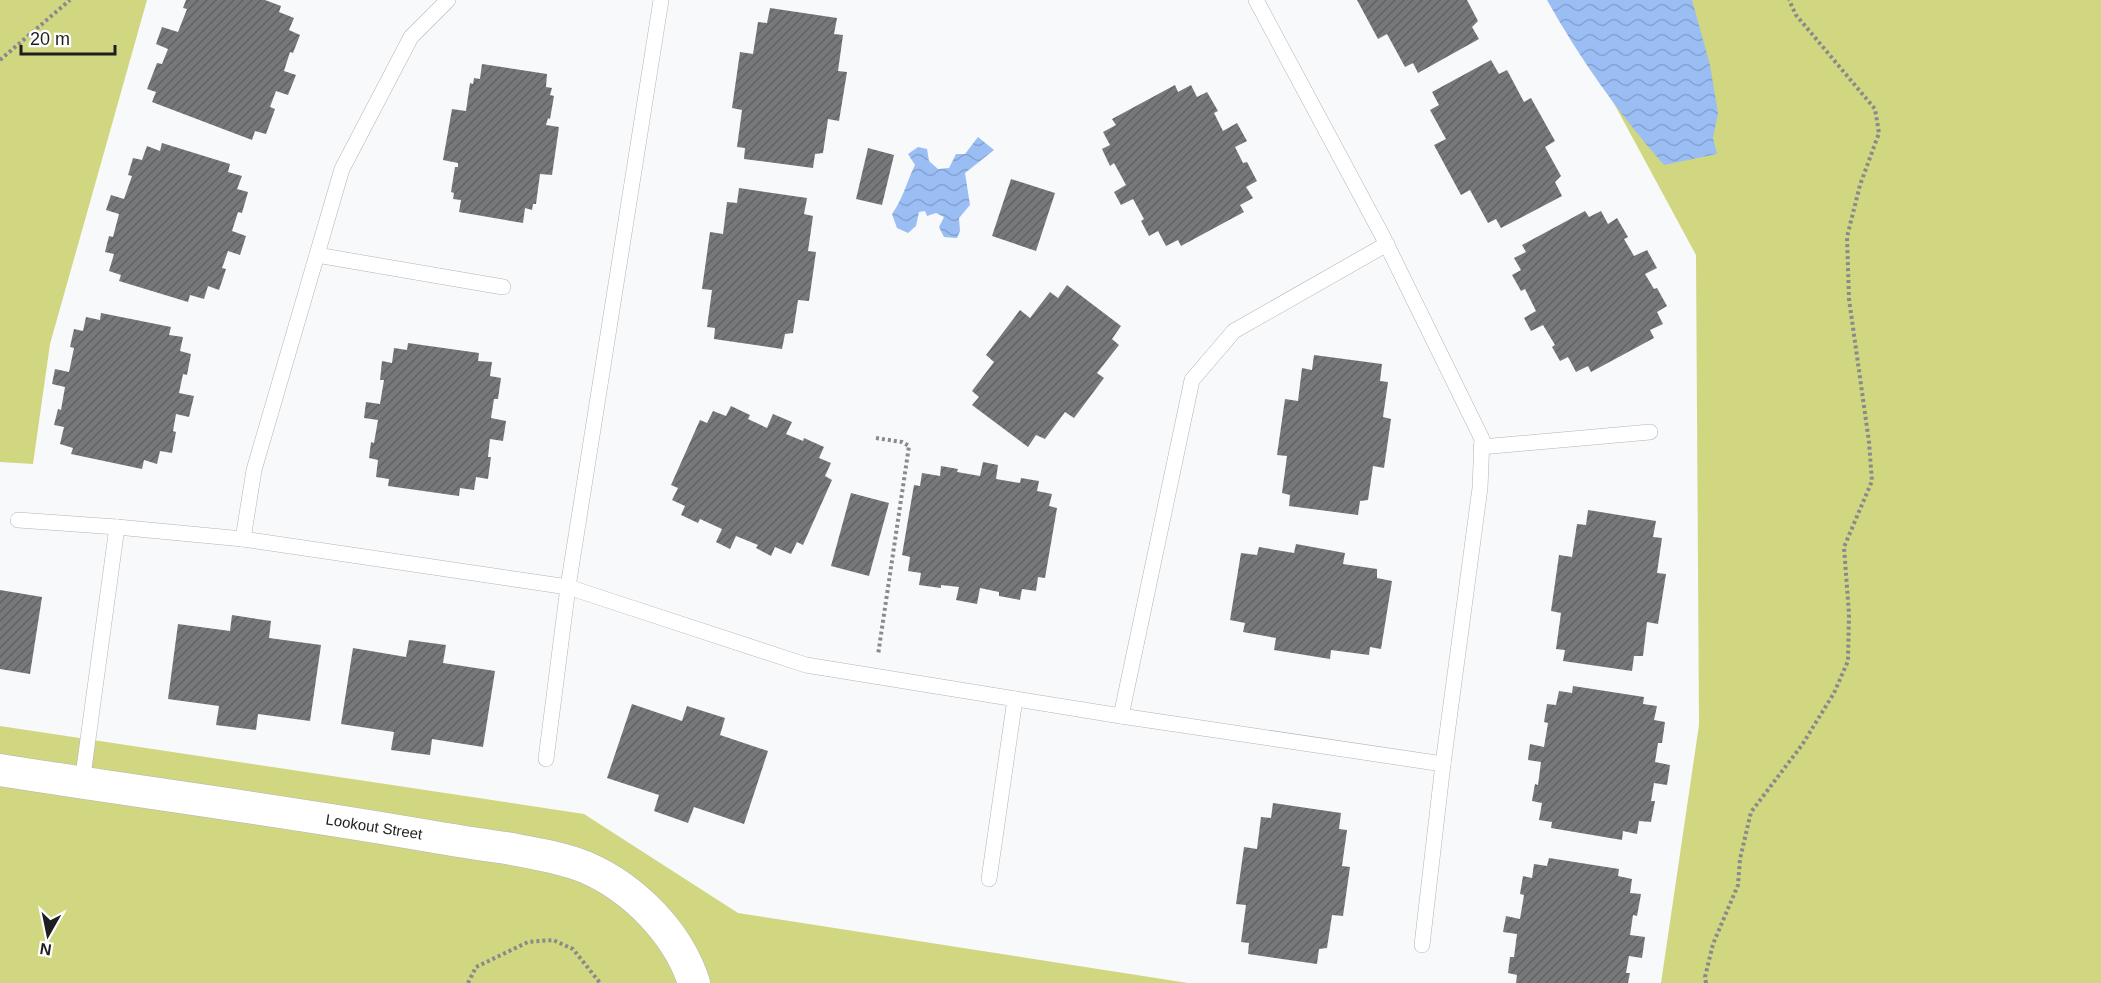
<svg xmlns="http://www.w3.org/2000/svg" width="2101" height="983" viewBox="0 0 2101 983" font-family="Arial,sans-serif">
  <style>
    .grass { fill: #d1d681 }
    .water { fill: url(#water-waves) }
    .building { fill: url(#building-hatch) }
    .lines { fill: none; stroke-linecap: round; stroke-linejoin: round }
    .service-casing { stroke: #b4b4b6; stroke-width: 16 }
    .minor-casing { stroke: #b4b4b6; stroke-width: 33 }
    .path { stroke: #898a8b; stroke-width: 4; stroke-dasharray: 3 3; stroke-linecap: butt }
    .service { stroke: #fff; stroke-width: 15 }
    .minor { stroke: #fff; stroke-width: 32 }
    .labels { text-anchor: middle; stroke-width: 5; stroke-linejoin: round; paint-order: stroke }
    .street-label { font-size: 15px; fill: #1d1e1f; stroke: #fff }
  </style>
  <defs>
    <pattern id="water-waves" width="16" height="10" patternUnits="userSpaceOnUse" patternTransform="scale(1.5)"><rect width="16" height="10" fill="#9abdf4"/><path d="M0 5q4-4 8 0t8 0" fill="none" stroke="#84a2d1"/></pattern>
    <pattern id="building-hatch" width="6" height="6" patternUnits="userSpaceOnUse" patternTransform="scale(1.5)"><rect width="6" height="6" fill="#77787a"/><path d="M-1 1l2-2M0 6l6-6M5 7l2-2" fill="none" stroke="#616263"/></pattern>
  </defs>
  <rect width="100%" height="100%" fill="#f8f9fb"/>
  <g class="grass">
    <polygon points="0,0 147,0 50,344 33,464 0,462"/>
    <polygon points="1558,0 2101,0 2101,983 1661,983 1699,725 1696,255"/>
    <polygon points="0,726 584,814 738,913 1188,983 0,983"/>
  </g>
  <g class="water">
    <path d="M 1547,0 L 1692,0 L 1710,65 L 1718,113 L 1713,138 L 1717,154 L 1664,165 C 1619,114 1580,59 1547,0 Z"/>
    <path d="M 978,137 L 994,150 L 965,173 L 970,205 L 959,218 L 960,231 L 957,238 L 944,237 L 939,227 L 944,217 L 936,213 L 927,216 L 925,211 L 919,212 L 916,226 L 908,233 L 897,228 L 892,214 C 903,199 907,181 915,165 L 908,154 L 918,147 L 927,149 L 929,161 L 938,169 L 949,168 L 956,154 L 965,154 Z"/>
  </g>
  <g class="building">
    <polygon points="186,0 265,0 281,6 279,12 294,18 289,30 300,35 293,53 290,52 284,71 296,75 288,95 276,91 270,107 275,109 266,134 255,131 252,140 152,102 156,92 147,89 157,63 162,64 168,49 156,44 162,27 178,32 187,9 183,8"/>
    <polygon points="1357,0 1467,0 1478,21 1472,27 1479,39 1418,73 1413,63 1405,67 1387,34 1378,39"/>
    <polygon points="770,8 837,18 834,34 843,35 838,71 847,72 839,121 828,119 823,153 815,154 813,168 744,159 745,148 737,147 742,110 732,108 740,52 753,54 758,22 767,23"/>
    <polygon points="1491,60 1499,74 1507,70 1524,102 1531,98 1555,141 1545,147 1561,176 1555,182 1562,196 1501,228 1496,219 1488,223 1470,190 1461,195 1434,145 1446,139 1430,110 1439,105 1432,92"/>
    <polygon points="482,64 547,74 546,87 552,88 550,95 554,96 550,119 548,118 546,125 559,127 552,175 540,174 536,204 533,204 532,210 525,208 523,223 459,212 461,200 453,199 454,193 451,192 455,167 458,167 458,163 443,160 452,109 466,111 470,83 473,84 474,78 480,79"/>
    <polygon points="1175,85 1178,92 1191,85 1197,97 1207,92 1218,111 1214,113 1223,131 1237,123 1247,141 1235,147 1243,163 1247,162 1257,181 1246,187 1253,198 1240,205 1244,212 1181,246 1178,240 1166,246 1158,231 1149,236 1141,221 1144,219 1133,199 1121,205 1114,192 1126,185 1114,163 1110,166 1102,149 1110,145 1103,132 1116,125 1112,119"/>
    <polygon points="162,143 230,164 228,172 242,176 237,189 248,192 242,213 238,212 232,231 246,236 240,255 228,251 222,268 226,269 219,290 208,286 204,299 190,295 188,302 119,281 121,275 109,271 114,254 105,252 109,236 113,237 119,214 106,210 111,195 124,199 132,176 128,175 133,158 142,160 147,146 160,151"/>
    <polygon points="868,148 894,155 882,205 856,199"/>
    <polygon points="1011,179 1055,193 1036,251 992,236"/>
    <polygon points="739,188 807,198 804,214 813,216 808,251 816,252 809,301 798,300 793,333 785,334 782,349 714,339 715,328 707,327 712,290 702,289 710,232 723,234 727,202 737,203"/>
    <polygon points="1585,211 1589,217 1601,211 1608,224 1617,218 1628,237 1624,239 1634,256 1647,250 1657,268 1645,274 1654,289 1657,288 1667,306 1657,312 1663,324 1650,330 1654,338 1591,372 1588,366 1576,372 1568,357 1560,361 1552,347 1555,345 1543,325 1531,331 1524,318 1536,311 1525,289 1521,291 1512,275 1521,270 1514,258 1526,252 1522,245"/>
    <polygon points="1067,285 1121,326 1112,339 1119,345 1097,373 1104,378 1074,418 1065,412 1045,439 1036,435 1028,447 972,405 979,397 972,391 994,362 986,355 1020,310 1030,318 1050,292 1058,298"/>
    <polygon points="101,313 171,327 169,335 183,337 180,351 191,354 187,375 183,374 179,393 194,396 189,417 176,414 173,431 176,432 172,453 160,451 157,464 144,460 142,469 71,454 73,448 60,444 64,427 54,425 58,409 61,410 65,387 52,384 55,369 69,372 74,348 70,347 74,329 83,331 86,317 100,320"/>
    <polygon points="408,343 479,353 478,361 492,362 490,376 501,378 498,399 494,399 491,418 506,421 503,441 490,439 488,457 491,457 488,479 476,477 474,490 460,488 459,496 388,486 389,479 376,477 378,460 369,458 371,442 374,443 378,420 364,418 366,402 380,404 384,380 380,380 382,361 392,363 394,348 407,350"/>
    <polygon points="1314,355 1382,364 1380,381 1388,382 1383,417 1391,419 1384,468 1373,466 1368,500 1360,501 1358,515 1289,506 1290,495 1282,493 1287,456 1277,455 1285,399 1298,401 1302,368 1312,370"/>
    <polygon points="731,406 750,415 748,419 767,428 773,414 792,422 786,434 803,441 804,438 824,447 819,458 831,463 825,476 832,480 803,545 797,542 791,554 775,547 771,556 756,548 758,545 736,536 730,549 716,542 722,529 700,519 698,523 681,515 685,506 672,500 678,488 671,485 700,420 707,423 713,411 726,416"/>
    <polygon points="983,462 998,465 996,479 1020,483 1021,478 1039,481 1037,491 1052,494 1049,506 1057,508 1045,578 1038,577 1036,591 1022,589 1020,600 999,596 999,592 980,588 977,604 956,600 959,587 941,585 941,588 919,585 921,573 908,571 910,557 902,555 914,485 920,486 922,473 940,476 941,466 958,469 957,472 980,476"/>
    <polygon points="851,493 889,503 869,576 831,566"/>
    <polygon points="1588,510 1656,521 1653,537 1662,538 1657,573 1666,574 1658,624 1647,622 1643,656 1634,656 1632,671 1563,661 1565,650 1556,649 1561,613 1551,611 1559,555 1572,557 1577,524 1586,525"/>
    <polygon points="1296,544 1345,553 1343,564 1377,569 1377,578 1392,581 1381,649 1370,647 1369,655 1331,650 1330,659 1274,650 1276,638 1243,632 1245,623 1230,620 1241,553 1257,555 1259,547 1294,553"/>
    <polygon points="0,590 42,597 30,674 0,669"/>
    <polygon points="232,615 271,621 269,638 321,645 310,721 258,714 256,730 216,725 219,706 168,699 178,624 230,631"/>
    <polygon points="409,640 446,645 443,663 495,671 483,747 432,739 430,755 391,750 394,732 341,724 353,648 406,657"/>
    <polygon points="1573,686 1644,697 1643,704 1657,706 1654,720 1665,722 1662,743 1658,743 1655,762 1670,765 1667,785 1654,783 1651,801 1655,801 1651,822 1639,821 1637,834 1623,831 1622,840 1551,828 1552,822 1539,820 1542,803 1532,801 1535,784 1538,785 1541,762 1528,760 1530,744 1544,747 1548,723 1544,722 1547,704 1556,705 1559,691 1572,693"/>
    <polygon points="632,704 682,721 687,706 725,718 720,735 768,751 744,824 694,807 688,823 654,811 659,795 607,778"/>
    <polygon points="1273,803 1341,813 1339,829 1347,830 1342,866 1350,867 1343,916 1332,915 1327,948 1319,949 1317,964 1248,954 1249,943 1241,942 1246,905 1236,904 1244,847 1257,849 1261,817 1271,818"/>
    <polygon points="1549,858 1619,869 1618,876 1632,879 1630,893 1641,894 1637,916 1633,915 1630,935 1645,937 1642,958 1629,956 1626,973 1630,973 1628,983 1516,983 1517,975 1508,973 1510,957 1514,957 1517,934 1503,932 1506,916 1520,919 1524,895 1520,894 1523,876 1532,878 1534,864 1547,866"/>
  </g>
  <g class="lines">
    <defs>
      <g id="service">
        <polyline points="1256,0 1382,235 1482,439 1480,488 1443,764 1422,945"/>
        <polyline points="317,255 503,287"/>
        <polyline points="1481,447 1650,432"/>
        <polyline points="18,520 117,527 243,539 568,587 806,665 1121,716 1443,764"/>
        <polyline points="243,539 254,470 342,169 411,37 448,0"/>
        <polyline points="1121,716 1192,380 1234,331 1387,244"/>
        <polyline points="546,759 568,587 661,0"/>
        <polyline points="82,783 117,527"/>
        <polyline points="989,879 1015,699"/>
      </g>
      <path id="minor" d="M 0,770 C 139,792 278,810 417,834 C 446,839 476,844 506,848 C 532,853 561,857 585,867 C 634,888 678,933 694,983"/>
    </defs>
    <use href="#service" class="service-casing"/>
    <use href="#minor" class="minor-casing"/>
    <g class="path">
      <polyline points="0,60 70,0"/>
      <polyline points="876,438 902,442 909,446 878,655"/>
      <polyline points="468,983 476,967 528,942 553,940 573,949 600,983"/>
      <polyline points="1706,983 1705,977 1713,944 1738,885 1740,859 1751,812 1802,745 1834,693 1848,661 1849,614 1844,547 1872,481 1869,442 1849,299 1847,237 1860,185 1879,133 1875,109 1796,15 1789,0"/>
    </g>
    <use href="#service" class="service"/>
    <use href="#minor" class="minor"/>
  </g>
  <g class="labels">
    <g class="street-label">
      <text transform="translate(374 827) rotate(9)" y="5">Lookout Street</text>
    </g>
  </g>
  <g transform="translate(48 935) rotate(189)" stroke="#ffffff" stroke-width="4.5" paint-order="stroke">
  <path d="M0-4.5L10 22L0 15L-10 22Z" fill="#1d1e1f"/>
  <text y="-9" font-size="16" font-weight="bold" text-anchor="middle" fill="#1d1e1f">N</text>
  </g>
  <path d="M21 45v9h94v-9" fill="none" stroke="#1d1e1f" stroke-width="3"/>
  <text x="30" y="45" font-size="18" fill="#1d1e1f" stroke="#ffffff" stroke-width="4.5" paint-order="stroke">20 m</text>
</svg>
